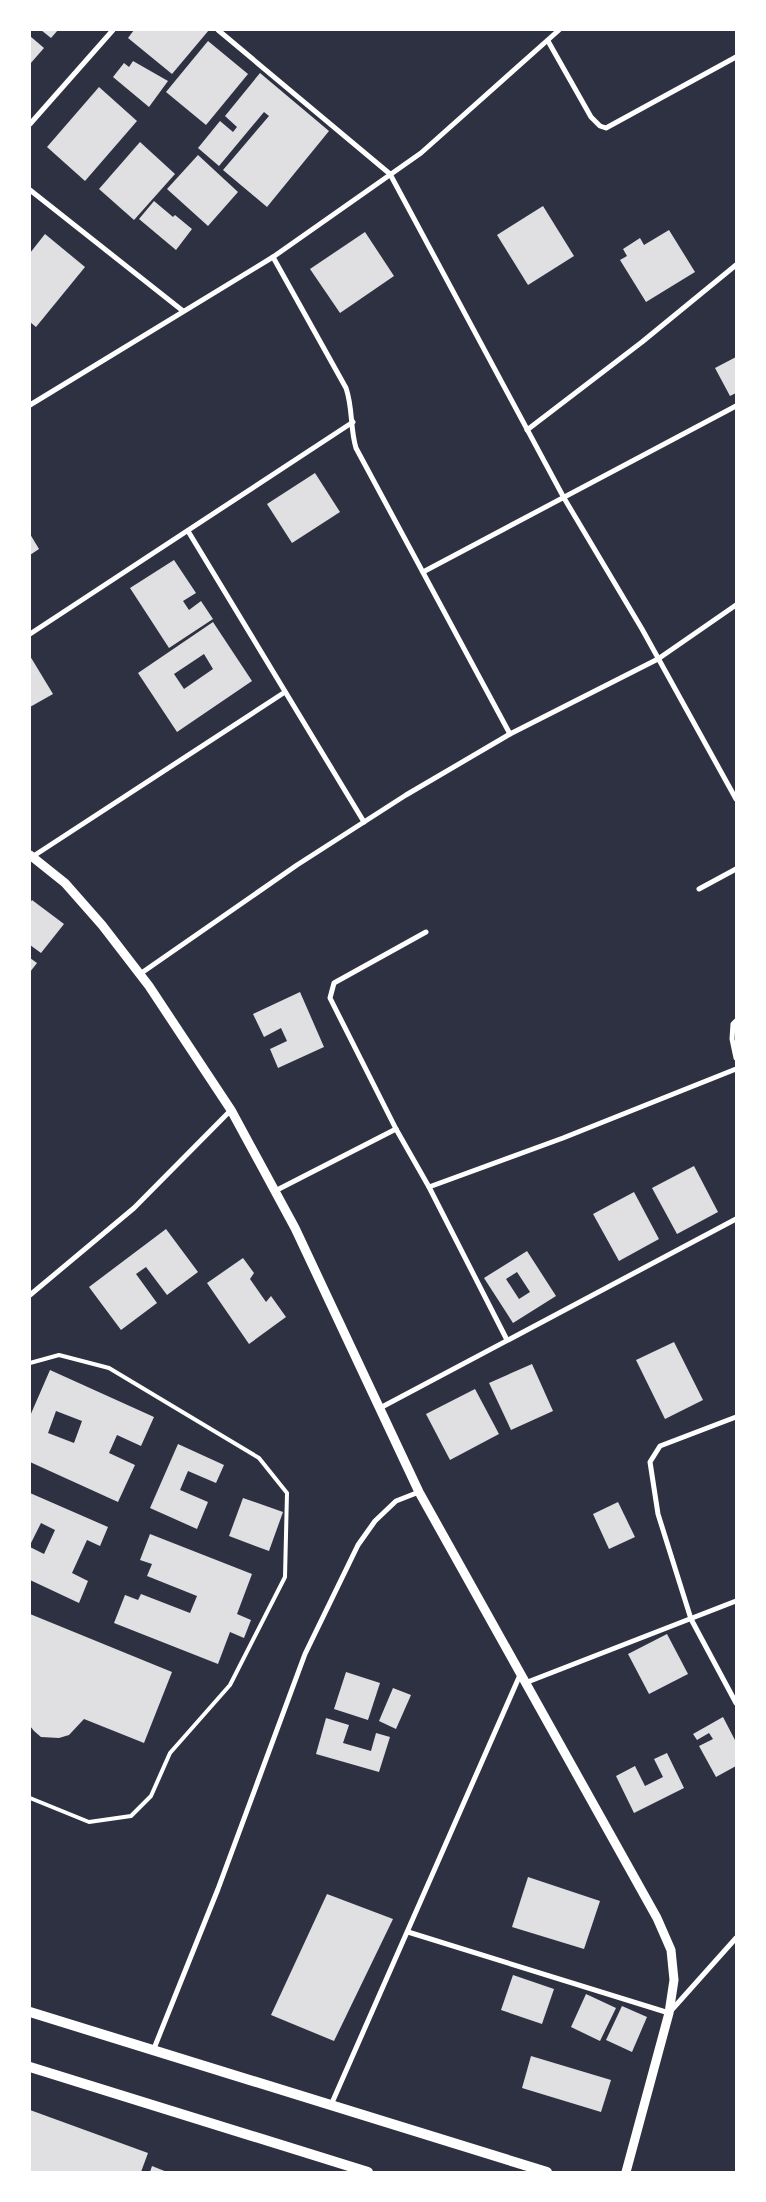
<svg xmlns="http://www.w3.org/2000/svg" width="766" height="2202" viewBox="0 0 766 2202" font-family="'Alegreya Sans',sans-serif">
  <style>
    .building { fill: #e0e0e3; fill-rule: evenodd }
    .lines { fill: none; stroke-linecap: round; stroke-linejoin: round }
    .service { stroke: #fff; stroke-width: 4 }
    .minor { stroke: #fff; stroke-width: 5 }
    .tertiary { stroke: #fff; stroke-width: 9 }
    .secondary { stroke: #fff; stroke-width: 10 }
  </style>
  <rect width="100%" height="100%" fill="#2d3142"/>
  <g class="building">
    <polygon points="41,30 58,30 51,38"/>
    <polygon points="134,30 209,30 172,74 128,38"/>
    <polygon points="30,36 44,48 30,64"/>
    <polygon points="208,41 248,74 206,125 166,92"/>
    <polygon points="133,61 168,81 149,107 113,77 124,63 129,67"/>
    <polygon points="260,73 329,131 267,207 223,170 269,116 264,112 219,166 198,148 220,121 233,132 237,127 225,116"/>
    <polygon points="99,87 137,121 85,181 47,147"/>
    <polygon points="140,142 175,174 134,220 99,189"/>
    <polygon points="198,155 238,192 208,226 167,189"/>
    <polygon points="154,201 173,217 175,215 192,229 176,250 139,219"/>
    <polygon points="543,206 574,256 528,285 497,235"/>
    <polygon points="669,230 695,272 646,302 620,260 627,256 623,249 640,238 644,245"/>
    <polygon points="365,232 394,276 340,313 310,269"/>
    <polygon points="45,234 85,267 36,327 30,322 30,253"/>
    <polygon points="736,357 736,393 730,396 715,368"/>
    <polygon points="315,473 340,512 292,543 267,504"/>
    <polygon points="30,534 39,549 30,555"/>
    <polygon points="174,560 196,593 183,601 189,610 201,601 213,619 169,648 130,588"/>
    <path d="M 213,622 L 252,681 L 177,732 L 138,673 ZM 204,654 L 213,669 L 184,689 L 174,674 Z"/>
    <polygon points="30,656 53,694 30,707"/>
    <polygon points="32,900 64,924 41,953 30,945 30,903"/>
    <polygon points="30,958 37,963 30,972"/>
    <polygon points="300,992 324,1047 278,1068 270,1049 287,1041 281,1028 264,1037 253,1014"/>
    <polygon points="694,1166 718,1212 677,1234 652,1188"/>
    <polygon points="634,1192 659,1239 619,1261 593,1214"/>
    <polygon points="166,1229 198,1272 167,1295 146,1267 136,1274 157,1303 121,1330 89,1287"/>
    <path d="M 527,1251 L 556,1296 L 513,1323 L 484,1278 ZM 517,1272 L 530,1292 L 519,1299 L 506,1279 Z"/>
    <polygon points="243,1258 254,1273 250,1279 266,1302 271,1296 286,1317 249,1344 207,1283"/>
    <polygon points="674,1342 703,1400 665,1419 636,1360"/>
    <polygon points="532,1364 553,1411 511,1430 489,1383"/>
    <path d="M 50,1370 L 154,1417 L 141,1446 L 117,1435 L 109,1453 L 135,1465 L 118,1502 L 30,1462 L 30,1416 ZM 56,1411 L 82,1421 L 74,1443 L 48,1433 Z"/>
    <polygon points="475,1389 499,1434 450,1460 426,1414"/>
    <polygon points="178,1444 224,1465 216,1483 188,1471 180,1490 208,1502 197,1529 150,1508"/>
    <polygon points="30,1493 108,1527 100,1546 87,1540 72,1573 88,1581 79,1603 30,1580 30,1547 44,1554 55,1530 41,1523 30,1545"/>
    <polygon points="243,1498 283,1512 269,1551 229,1536"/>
    <polygon points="618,1502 635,1537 609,1549 593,1514"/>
    <polygon points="150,1534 252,1574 237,1614 251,1620 244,1638 230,1632 218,1664 114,1623 125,1595 138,1600 141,1594 190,1613 197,1596 147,1576 152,1564 140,1560"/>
    <polygon points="30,1614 172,1672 144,1743 84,1719 69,1735 59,1738 41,1737 34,1731 30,1726"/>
    <polygon points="667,1634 688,1674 649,1694 628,1654"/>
    <polygon points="346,1672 380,1683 368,1720 334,1709"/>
    <polygon points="393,1688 411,1695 396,1729 379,1721"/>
    <polygon points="723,1717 736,1742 736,1766 716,1777 699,1746 713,1739 709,1733 697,1740 693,1734"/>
    <polygon points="326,1718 349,1725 343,1743 371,1751 376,1733 390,1737 379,1772 316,1754"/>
    <polygon points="667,1753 684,1788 634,1813 616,1776 635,1766 645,1786 663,1777 654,1759"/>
    <polygon points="528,1877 600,1901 584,1949 512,1927"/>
    <polygon points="327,1894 393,1919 334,2041 271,2015"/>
    <polygon points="513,1975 554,1989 542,2024 501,2010"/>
    <polygon points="586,1994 616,2008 600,2041 571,2027"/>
    <polygon points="622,2006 647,2017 632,2052 606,2040"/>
    <polygon points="531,2056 611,2080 601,2112 522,2088"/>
    <polygon points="30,2110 148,2153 141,2172 30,2172"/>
    <polygon points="152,2166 167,2172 150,2172"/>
  </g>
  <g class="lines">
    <polyline class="service" points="30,1363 59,1355 109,1368 259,1458 287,1493 285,1577 230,1685 170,1753 151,1796 131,1816 89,1822 30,1798"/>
    <g class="minor">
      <polyline points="218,30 390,174 564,498 642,629 736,799"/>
      <polyline points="548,41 591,117 600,126 606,128 736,57"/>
      <polyline points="30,124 113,30"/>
      <polyline points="30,190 183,311"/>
      <path d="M 273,257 L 346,388 C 353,408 350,429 356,448 L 510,734"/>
      <polyline points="30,405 273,257 421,153 559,30"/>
      <polyline points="527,430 642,342 736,265"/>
      <polyline points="188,531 364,822"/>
      <polyline points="423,572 736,406"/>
      <polyline points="30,634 353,422"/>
      <polyline points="32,857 285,692"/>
      <polyline points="699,889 736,869"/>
      <polyline points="426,932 334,983 330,998 396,1129 429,1187 507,1340"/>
      <polyline points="140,974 297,865 406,795 510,734 658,659 736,605"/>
      <polyline points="736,1021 733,1024 732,1039 736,1058"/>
      <polyline points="429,1187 563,1138 736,1069"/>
      <polyline points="275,1191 396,1129"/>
      <polyline points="30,1295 134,1208 231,1110"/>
      <polyline points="380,1408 736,1219"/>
      <polyline points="736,1417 660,1446 650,1462 658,1514 691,1619 736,1703"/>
      <polyline points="525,1683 736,1601"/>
      <polyline points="408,1932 669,2013 736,1938"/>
      <polyline points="153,2051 218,1889 305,1654 358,1545 375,1521 396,1501 419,1492"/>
      <polyline points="331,2105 520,1675"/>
    </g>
    <polyline class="tertiary" points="30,855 65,883 102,925 149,986 231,1110 295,1228 419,1492 657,1918 671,1950 674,1980 669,2013 626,2172"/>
    <g class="secondary">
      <polyline points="30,2012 547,2172"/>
      <polyline points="30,2067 368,2172"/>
    </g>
  </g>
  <rect width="766" height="2202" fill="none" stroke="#ffffff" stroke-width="62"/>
</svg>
